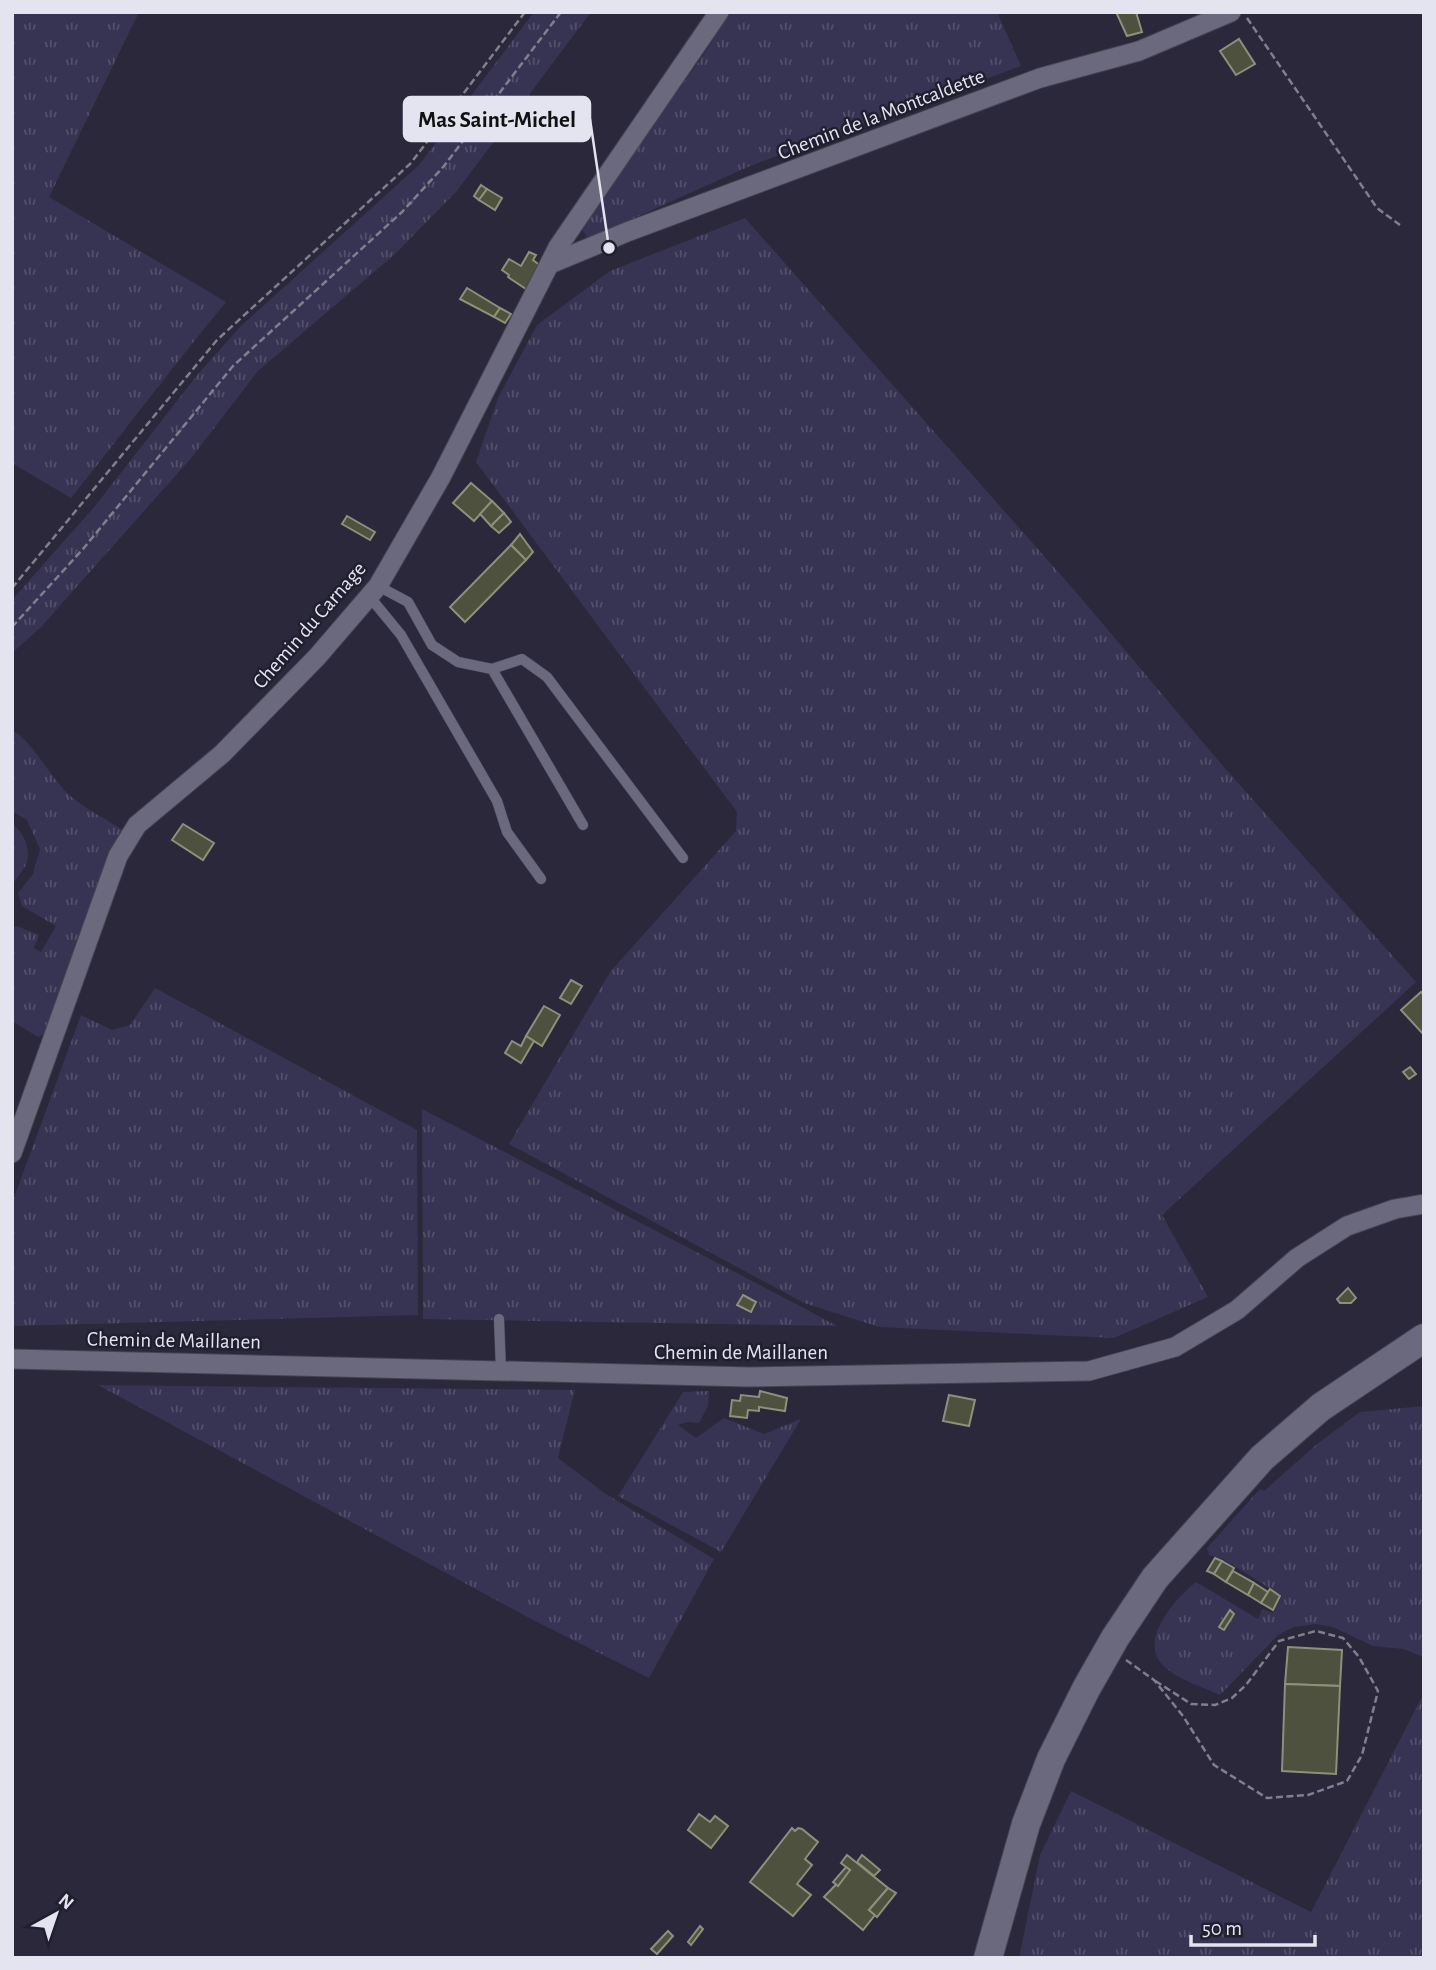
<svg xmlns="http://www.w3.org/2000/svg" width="1436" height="1970" viewBox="0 0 1436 1970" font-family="'Alegreya Sans',sans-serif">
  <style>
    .grass { fill: url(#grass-tufts) }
    .building { fill: #4d513d; stroke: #8d917b; stroke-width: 2 }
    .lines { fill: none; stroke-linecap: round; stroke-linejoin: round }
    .lane-casing { stroke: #454453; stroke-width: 11 }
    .street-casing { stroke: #454453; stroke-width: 21 }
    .secondary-casing { stroke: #454453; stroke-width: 30 }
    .path { stroke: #807f8e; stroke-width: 2.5; stroke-dasharray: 7 3.5; stroke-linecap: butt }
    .lane { stroke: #6a697e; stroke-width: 10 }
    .street { stroke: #6a697e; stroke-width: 19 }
    .secondary { stroke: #6a697e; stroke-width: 28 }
    .labels { text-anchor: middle; stroke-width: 5; stroke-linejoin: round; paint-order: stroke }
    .street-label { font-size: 21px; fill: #e4e4f0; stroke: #201f30 }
    .leader { fill: none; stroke: #e4e4f0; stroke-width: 2.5 }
    .callout-dot { fill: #e4e4f0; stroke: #201f30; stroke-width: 2.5 }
    .callout { fill: #e4e4f0; stroke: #e4e4f0; stroke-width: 2.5 }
    .callout-label { font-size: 23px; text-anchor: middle; font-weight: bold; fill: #111 }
  </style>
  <defs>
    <pattern id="grass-tufts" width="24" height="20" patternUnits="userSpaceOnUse" patternTransform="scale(1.75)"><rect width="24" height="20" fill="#373352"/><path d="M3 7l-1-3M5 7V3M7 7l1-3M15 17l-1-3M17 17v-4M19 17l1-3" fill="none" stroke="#54506b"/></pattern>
  </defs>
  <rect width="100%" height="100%" fill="#2a283a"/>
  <g class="grass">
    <path d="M 12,12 L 139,12 L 49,197 L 226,302 C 173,366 123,433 71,498 L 12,463 Z"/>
    <polygon points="534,12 591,12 456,192 394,255 258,371 192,457 41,627 12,653 12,600 95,506 198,374 241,326 419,165"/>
    <polygon points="731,12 997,12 1021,66 750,166 599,234 587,237 580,226 700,60"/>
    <polygon points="745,218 1075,591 1222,765 1416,982 1162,1215 1208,1297 1114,1338 879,1327 804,1303 509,1144 610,972 736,831 737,812 476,462 498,398 537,325 610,271"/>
    <path d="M 12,730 C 30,739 49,774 65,791 C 81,807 105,818 124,831 L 46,1033 L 38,1037 L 12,1021 L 12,927 L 17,926 L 39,935 L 34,948 L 41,952 L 56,926 L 22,906 L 18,893 L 33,874 L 40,849 L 27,820 L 12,811 Z"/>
    <path d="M 12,824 C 24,832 32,851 26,865 C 22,872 17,878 12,884 Z"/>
    <polygon points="155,988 417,1130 418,1315 12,1326 12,1203 81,1015 112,1030 130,1025"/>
    <polygon points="422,1109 798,1305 837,1326 423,1319"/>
    <polygon points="98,1385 575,1390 558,1458 606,1494 714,1559 649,1678 535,1621"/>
    <polygon points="709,1391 708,1406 699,1423 688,1422 678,1425 696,1438 724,1418 764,1434 801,1419 721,1552 618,1496 683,1392"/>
    <path d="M 1424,1406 L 1424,1657 L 1403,1649 L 1373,1646 L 1333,1627 L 1315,1624 L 1294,1627 L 1278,1635 L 1220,1695 C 1202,1687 1180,1680 1166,1668 C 1135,1643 1175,1599 1196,1582 L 1258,1619 L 1262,1609 L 1273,1613 L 1282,1596 L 1223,1559 L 1209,1555 L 1207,1548 L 1260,1489 L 1264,1491 L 1317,1444 L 1360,1412 Z"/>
    <polygon points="1424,1693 1424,1958 1019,1958 1040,1855 1071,1791 1311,1912"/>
  </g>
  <g class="building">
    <polygon points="1116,12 1136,12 1142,32 1127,36"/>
    <polygon points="1239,39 1255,64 1236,75 1220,51"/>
    <polygon points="481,185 487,189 479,200 474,196"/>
    <polygon points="487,189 502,198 495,210 479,200"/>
    <polygon points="529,252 536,255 533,260 542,267 529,291 508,277 509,275 502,270 509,259 521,266"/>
    <polygon points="467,288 500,308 494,317 460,299"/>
    <polygon points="500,308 511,314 505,323 494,317"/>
    <polygon points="471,483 492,501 474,521 453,503"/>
    <polygon points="492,501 504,513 491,526 480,514"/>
    <polygon points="504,513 511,522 499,533 491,526"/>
    <polygon points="347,516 375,532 370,540 342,524"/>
    <polygon points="520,534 533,552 526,560 511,545"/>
    <polygon points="511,545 526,560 465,622 450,607"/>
    <polygon points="183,824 214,843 203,860 172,840"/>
    <polygon points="571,980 582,986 571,1004 560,998"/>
    <polygon points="1421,992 1424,995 1424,1035 1401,1010"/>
    <polygon points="544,1006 560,1015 542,1046 526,1036"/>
    <polygon points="526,1036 534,1041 521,1063 505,1053 512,1041 521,1046"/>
    <polygon points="1410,1067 1416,1074 1409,1079 1403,1072"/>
    <polygon points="1348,1288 1356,1298 1351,1303 1340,1303 1337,1299"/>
    <polygon points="743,1295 756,1302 751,1312 737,1305"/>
    <polygon points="760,1391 787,1398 785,1411 759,1407 759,1411 748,1410 747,1418 730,1416 732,1400 740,1401 741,1395 759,1397"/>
    <polygon points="949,1395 975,1400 969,1426 943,1421"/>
    <polygon points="1215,1558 1222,1561 1214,1574 1207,1571"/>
    <polygon points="1222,1561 1234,1568 1226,1582 1214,1574"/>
    <polygon points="1233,1571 1254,1583 1248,1595 1226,1582"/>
    <polygon points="1254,1583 1268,1592 1261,1603 1248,1595"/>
    <polygon points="1270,1589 1280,1596 1273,1610 1261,1603"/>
    <polygon points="1230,1610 1234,1614 1224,1630 1219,1627"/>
    <polygon points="1288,1647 1342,1650 1340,1686 1285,1684"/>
    <polygon points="1285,1684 1340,1686 1336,1774 1282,1771"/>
    <polygon points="699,1814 710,1822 715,1816 728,1826 711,1848 688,1830"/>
    <polygon points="792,1828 795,1831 798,1828 802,1829 818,1842 805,1859 812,1865 797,1884 811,1895 793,1916 750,1882"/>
    <polygon points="847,1855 888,1888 869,1910 875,1915 863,1930 824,1897 850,1870 841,1863"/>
    <polygon points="862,1855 880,1870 874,1876 857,1862"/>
    <polygon points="846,1867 850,1870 838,1886 833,1882"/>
    <polygon points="888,1888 896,1893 877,1917 869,1910"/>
    <polygon points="700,1926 703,1929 691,1945 688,1942"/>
    <polygon points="668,1931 673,1936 657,1954 651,1949"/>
  </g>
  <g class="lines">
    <defs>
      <g id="lane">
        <polyline points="378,586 408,602 432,645 458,662 492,669 583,825"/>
        <polyline points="369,596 401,635 497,801 507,832 541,879"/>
        <polyline points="492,669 522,659 547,677 683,858"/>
        <polyline points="499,1319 501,1371"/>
      </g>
      <g id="street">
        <polyline points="550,264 627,232 1040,78 1139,51 1231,12"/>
        <polyline points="12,1153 118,856 137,825 222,754 317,657 378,586 441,477 558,247 719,12"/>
        <polyline points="12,1359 749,1377 1089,1371 1175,1347 1237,1310 1297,1258 1347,1226 1395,1209 1424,1204"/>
      </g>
      <polyline id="secondary" points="988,1958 1026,1824 1051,1759 1086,1689 1115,1638 1155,1578 1262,1458 1321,1407 1424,1338"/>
    </defs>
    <use href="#lane" class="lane-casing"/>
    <use href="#street" class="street-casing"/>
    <use href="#secondary" class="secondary-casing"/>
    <g class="path">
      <polyline points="1247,18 1377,208 1400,225"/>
      <polyline points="12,588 217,340 411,163 525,12"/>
      <polyline points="12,627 83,549 233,366 402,212 444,166 561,12"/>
      <polyline points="1126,1660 1154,1680 1183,1716 1214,1765 1267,1798 1308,1795 1347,1781 1362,1755 1378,1691 1359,1657 1343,1638 1316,1631 1279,1641 1246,1685 1232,1698 1215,1705 1191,1704 1154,1680"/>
    </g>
    <use href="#lane" class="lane"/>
    <use href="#street" class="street"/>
    <use href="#secondary" class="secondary"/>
  </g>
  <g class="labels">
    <g class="street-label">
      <text transform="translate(881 114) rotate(-21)" y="7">Chemin de la Montcaldette</text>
      <text transform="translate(309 625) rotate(-49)" y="7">Chemin du Carnage</text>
      <text transform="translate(174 1340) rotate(1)" y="7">Chemin de Maillanen</text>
      <text x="741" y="1359">Chemin de Maillanen</text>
    </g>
  </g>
  <path class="leader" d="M609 248L590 119"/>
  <circle class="callout-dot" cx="609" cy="248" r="7"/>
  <rect class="callout" x="404" y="97" width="186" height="44" rx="7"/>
  <g class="callout-label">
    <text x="497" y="127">Mas Saint-Michel</text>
  </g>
  <rect width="1436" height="1970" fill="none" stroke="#e4e4f0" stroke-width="28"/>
  <g transform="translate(56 1914) rotate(40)" stroke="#201f30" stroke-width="5" paint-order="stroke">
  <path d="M0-5L12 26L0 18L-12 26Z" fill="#e4e4f0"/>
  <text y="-10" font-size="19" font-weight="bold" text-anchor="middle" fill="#e4e4f0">N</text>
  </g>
  <path d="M1191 1935v10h124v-10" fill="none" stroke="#e4e4f0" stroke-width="3.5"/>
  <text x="1202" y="1935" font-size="21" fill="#e4e4f0" stroke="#201f30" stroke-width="5" paint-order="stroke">50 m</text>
</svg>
